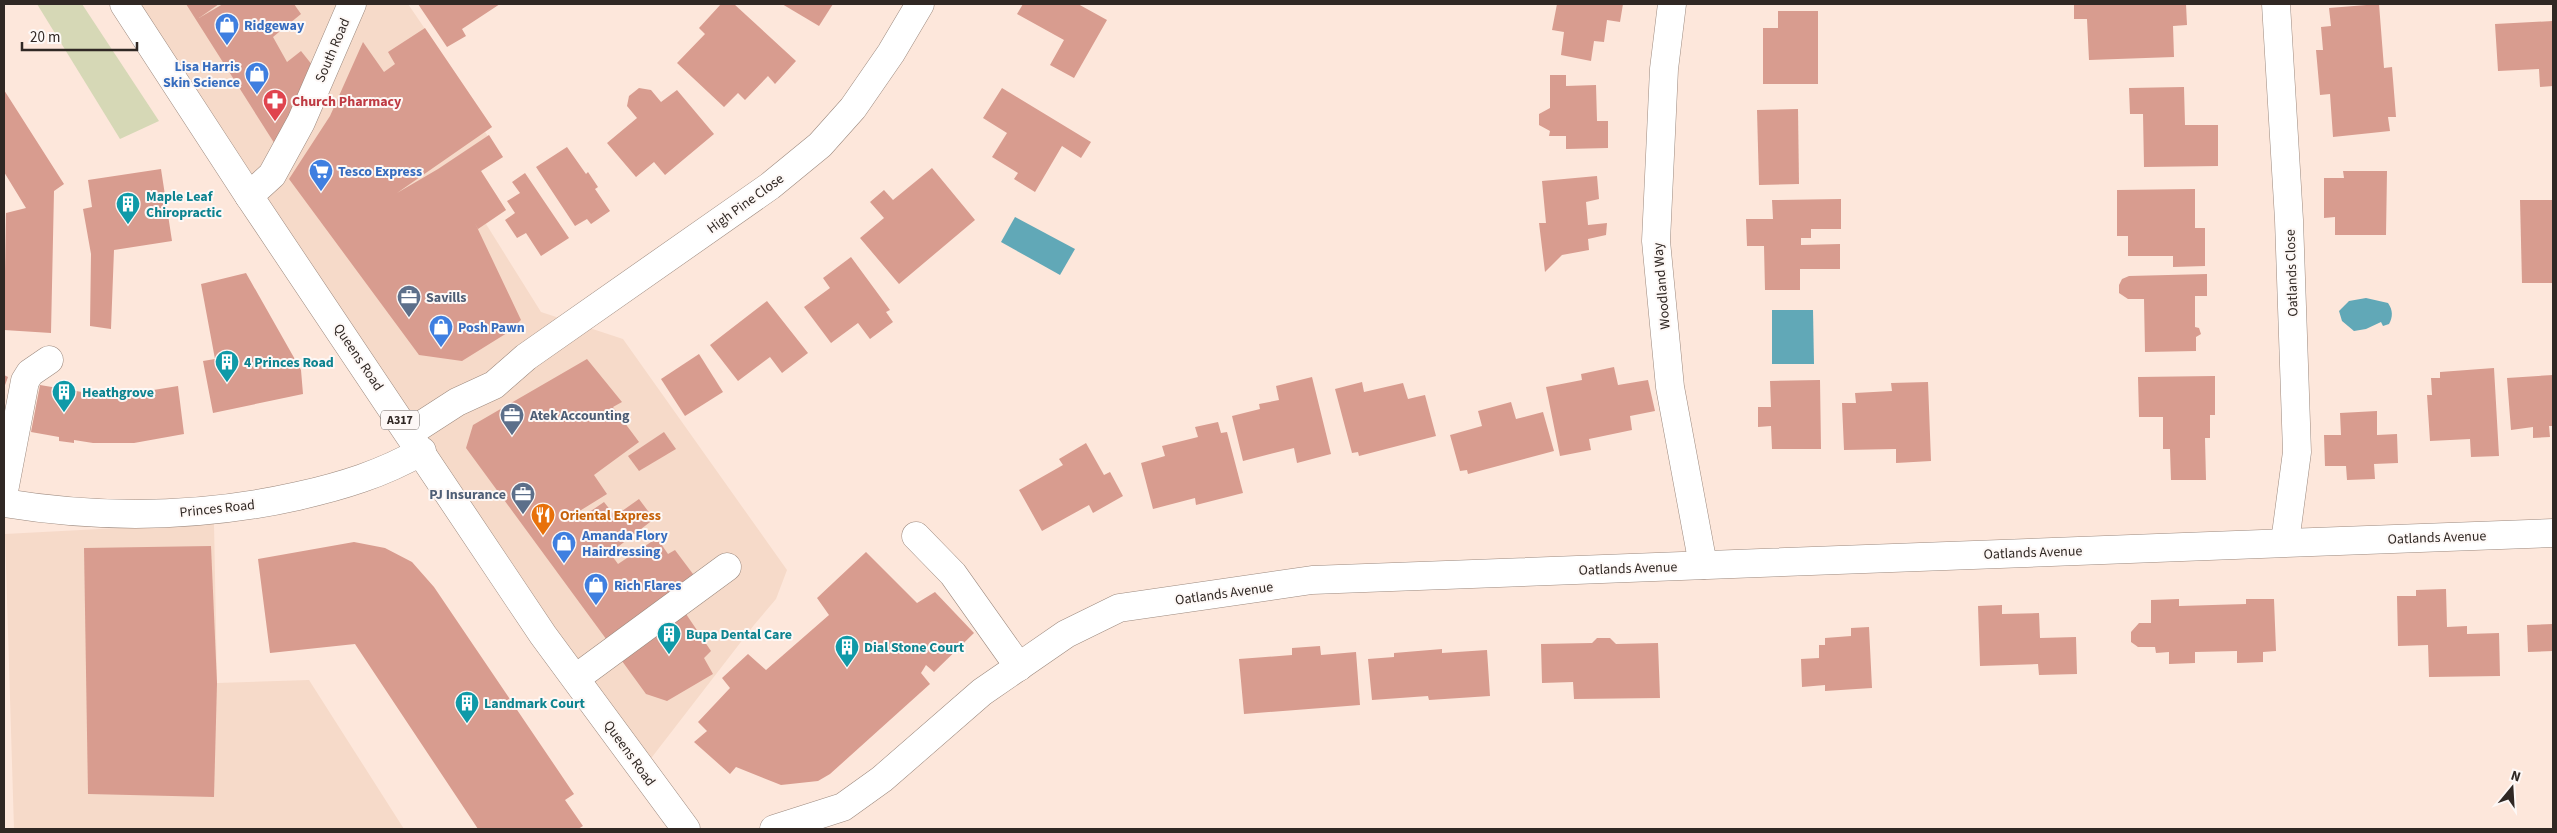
<svg xmlns="http://www.w3.org/2000/svg" width="2557" height="833" viewBox="0 0 2557 833" font-family="'Source Sans 3',sans-serif">
  <style>
    .built { fill: #f6dac9 }
    .green { fill: #d6d8b6 }
    .water { fill: #61a8b7 }
    .building { fill: #d89c8f }
    .lines { fill: none; stroke-linecap: round; stroke-linejoin: round }
    .minor-casing { stroke: #9c897e; stroke-width: 29 }
    .major-casing { stroke: #9c897e; stroke-width: 29 }
    .minor { stroke: #fff; stroke-width: 28 }
    .major { stroke: #fff; stroke-width: 28 }
    .labels { text-anchor: middle; stroke-width: 4; stroke-linejoin: round; paint-order: stroke }
    .shield { fill: #fdf8f6; stroke: #6e6663; stroke-width: 1 }
    .shield-label { font-size: 12px; font-weight: bold; fill: #302824 }
    .shop-label { font-size: 14px; font-weight: bold; fill: #366cbe; stroke: #fdf8f6; text-anchor: start }
    .street-label { font-size: 14px; fill: #302824; stroke: #fdf8f6 }
    .health-label { font-size: 14px; font-weight: bold; fill: #be3a42; stroke: #fdf8f6; text-anchor: start }
    .culture-label { font-size: 14px; font-weight: bold; fill: #0d838f; stroke: #fdf8f6; text-anchor: start }
    .service-label { font-size: 14px; font-weight: bold; fill: #4e5e75; stroke: #fdf8f6; text-anchor: start }
    .food-label { font-size: 14px; font-weight: bold; fill: #c56008; stroke: #fdf8f6; text-anchor: start }
  </style>
  <rect width="100%" height="100%" fill="#fde7db"/>
  <g class="built">
    <polygon points="134,4 408,4 492,127 485,132 503,157 481,171 506,210 486,224 541,312 623,339 787,570 776,599 754,625 642,770"/>
    <polygon points="214,523 217,683 309,680 404,829 14,829 5,534"/>
  </g>
  <polygon class="green" points="37,4 82,4 159,121 120,139"/>
  <g class="water">
    <polygon points="1015,217 1075,249 1060,275 1001,242"/>
    <path d="M 2366,298 L 2388,303 C 2393,310 2393,317 2389,324 L 2383,326 L 2381,322 L 2366,329 L 2354,331 L 2342,321 L 2339,311 L 2349,301 Z"/>
    <polygon points="1772,310 1813,310 1814,364 1772,364"/>
  </g>
  <g class="building">
    <polygon points="186,4 219,4 199,18 223,4 294,4 301,14 273,37 287,62 301,51 317,71 278,149"/>
    <polygon points="418,4 500,4 462,29 466,36 447,47"/>
    <polygon points="721,4 734,4 796,61 775,84 768,76 745,100 738,93 724,107 677,63 705,34 699,28"/>
    <polygon points="782,4 833,4 819,26"/>
    <polygon points="1023,4 1078,4 1107,20 1074,78 1050,65 1064,40 1017,14"/>
    <polygon points="1557,4 1623,4 1620,22 1607,20 1604,42 1594,41 1591,61 1561,55 1564,32 1552,30"/>
    <polygon points="2074,4 2186,4 2187,25 2173,26 2174,57 2089,60 2087,19 2074,19"/>
    <polygon points="2379,4 2384,68 2392,67 2396,117 2388,117 2390,131 2333,137 2330,94 2320,95 2316,50 2323,50 2321,27 2331,26 2329,8"/>
    <polygon points="1778,11 1818,11 1818,84 1763,84 1763,28 1778,28"/>
    <polygon points="2553,21 2553,86 2540,87 2539,69 2498,71 2495,24"/>
    <polygon points="425,28 492,127 397,193 438,169 489,135 503,157 481,171 506,210 478,229 475,223 521,320 507,333 462,361 419,355 289,179 330,116 363,42 384,72 395,64 388,52"/>
    <polygon points="1550,75 1566,75 1566,86 1596,85 1597,121 1608,121 1608,148 1566,149 1566,136 1549,136 1550,131 1539,125 1539,114 1550,108"/>
    <polygon points="2184,87 2185,125 2218,125 2218,166 2144,167 2143,114 2130,114 2129,88"/>
    <polygon points="639,88 651,90 661,102 677,90 714,134 665,175 654,162 636,177 607,143 637,118 627,106 629,96"/>
    <polygon points="1002,88 1091,142 1081,158 1062,146 1035,192 1014,179 1018,173 992,157 1007,133 983,118"/>
    <polygon points="4,90 64,184 54,191 51,333 4,330 6,213 26,208 4,172"/>
    <polygon points="1798,109 1799,184 1759,185 1757,110"/>
    <polygon points="567,147 586,174 588,172 598,187 595,189 610,211 591,224 587,219 575,226 536,167"/>
    <polygon points="932,168 975,220 899,284 860,238 884,218 870,202 884,190 893,200"/>
    <polygon points="161,169 172,241 114,250 111,329 90,326 91,254 83,209 92,207 88,180"/>
    <polygon points="2343,171 2387,171 2386,235 2335,235 2335,217 2324,218 2324,178 2344,178"/>
    <polygon points="525,173 569,238 541,256 526,233 517,238 505,220 515,213 507,201 520,193 512,182"/>
    <polygon points="1597,176 1599,199 1586,202 1588,225 1607,223 1606,235 1588,239 1589,250 1562,255 1545,272 1539,223 1546,223 1542,181"/>
    <polygon points="2195,189 2195,228 2205,228 2205,266 2173,267 2173,256 2128,256 2128,236 2117,236 2117,190"/>
    <polygon points="1841,199 1841,229 1811,229 1811,238 1801,238 1801,245 1840,244 1840,269 1800,269 1800,290 1765,290 1764,246 1747,246 1746,219 1773,219 1772,200"/>
    <polygon points="2520,200 2553,200 2553,283 2522,283"/>
    <polygon points="851,257 890,310 886,312 893,322 870,339 858,323 831,343 804,307 830,288 823,278"/>
    <polygon points="246,273 301,370 303,394 213,413 203,361 215,359 201,284"/>
    <polygon points="2207,274 2207,296 2195,296 2195,327 2199,328 2201,334 2196,337 2196,351 2145,352 2144,299 2128,299 2119,293 2119,285 2122,279 2129,276"/>
    <polygon points="767,301 808,353 782,373 770,357 738,381 710,345"/>
    <polygon points="699,354 723,392 685,416 661,379"/>
    <polygon points="587,359 622,402 613,407 639,442 594,475 607,494 578,512 582,517 604,502 615,516 639,499 654,519 610,553 618,564 657,538 668,554 675,550 699,582 612,647 466,448 473,425"/>
    <polygon points="1614,367 1618,385 1648,380 1655,411 1630,416 1632,430 1589,439 1591,450 1560,456 1546,387 1582,380 1581,374"/>
    <polygon points="2494,368 2499,456 2471,457 2470,439 2430,441 2427,395 2432,395 2431,378 2440,378 2440,372"/>
    <polygon points="4,375 8,377 4,388"/>
    <polygon points="2553,375 2553,426 2549,426 2550,437 2533,438 2533,427 2511,430 2507,378"/>
    <polygon points="2215,376 2215,415 2210,415 2210,438 2205,438 2206,480 2171,480 2170,449 2163,449 2163,417 2139,417 2138,377"/>
    <polygon points="1312,377 1331,454 1297,463 1294,448 1243,461 1232,416 1260,409 1259,404 1279,400 1276,386"/>
    <polygon points="1820,380 1821,449 1772,449 1771,426 1758,427 1758,407 1771,407 1770,381"/>
    <polygon points="1362,382 1364,392 1403,383 1408,399 1425,395 1436,436 1359,456 1358,452 1352,453 1335,389"/>
    <polygon points="1928,382 1931,461 1896,463 1896,449 1844,450 1842,403 1856,403 1855,393 1892,391 1891,383"/>
    <polygon points="40,385 94,394 129,394 178,386 184,434 134,443 93,443 74,440 74,443 59,441 59,437 31,432"/>
    <polygon points="1511,402 1516,419 1543,412 1554,451 1468,474 1467,470 1460,471 1450,435 1482,426 1478,411"/>
    <polygon points="2377,411 2377,435 2397,434 2398,463 2374,464 2375,479 2347,480 2346,466 2325,466 2324,435 2341,435 2340,413"/>
    <polygon points="1218,422 1221,433 1227,432 1243,493 1196,505 1195,498 1153,509 1141,463 1165,456 1162,446 1198,437 1195,427"/>
    <polygon points="664,432 676,449 639,471 628,456"/>
    <polygon points="1086,443 1104,475 1110,472 1123,496 1093,513 1089,505 1042,531 1019,490 1063,465 1059,459"/>
    <polygon points="354,542 385,548 412,562 434,587 574,794 565,800 583,826 578,829 478,829 355,644 270,653 258,559"/>
    <polygon points="211,546 217,683 214,797 88,794 84,548"/>
    <polygon points="866,552 917,603 935,592 974,633 934,672 926,665 921,673 930,684 830,774 818,781 781,785 736,767 730,774 694,742 707,731 698,722 730,688 722,678 748,654 766,670 829,615 817,598"/>
    <polygon points="2446,589 2447,627 2467,626 2467,634 2499,633 2500,676 2429,677 2428,645 2398,646 2397,596 2416,596 2416,590"/>
    <polygon points="2179,599 2179,606 2246,604 2246,599 2274,599 2276,651 2263,652 2263,662 2237,663 2237,651 2195,652 2195,663 2169,664 2169,652 2156,653 2155,647 2138,647 2131,642 2131,632 2139,623 2151,623 2151,600"/>
    <polygon points="2002,605 2002,614 2039,613 2040,638 2076,637 2077,674 2039,675 2038,664 1980,666 1978,606"/>
    <polygon points="684,611 711,651 704,658 713,674 667,701 646,694 622,661"/>
    <polygon points="2553,624 2553,651 2528,652 2527,625"/>
    <polygon points="1869,627 1872,688 1825,691 1825,685 1802,687 1801,659 1819,658 1819,645 1825,645 1825,638 1851,636 1851,628"/>
    <polygon points="1597,638 1610,638 1616,644 1658,643 1660,698 1574,699 1573,682 1542,683 1541,644 1592,643"/>
    <polygon points="1320,646 1321,655 1356,652 1360,705 1244,714 1239,659 1292,655 1292,648"/>
    <polygon points="1442,649 1442,653 1487,650 1490,696 1429,700 1428,696 1372,700 1368,659 1394,657 1394,653"/>
  </g>
  <g class="lines">
    <defs>
      <g id="minor">
        <polyline points="1672,4 1664,69 1656,241 1670,387 1703,565"/>
        <polyline points="2276,4 2289,220 2297,452 2285,542"/>
        <polyline points="249,196 272,175 301,122 352,4"/>
        <polyline points="409,433 457,402 494,385 526,357 770,186 820,145 853,108 891,53 920,4"/>
        <polyline points="4,491 25,381 30,373 49,360"/>
        <path d="M 4,503 C 102,519 200,518 298,496 C 342,486 382,474 422,451"/>
        <polyline points="916,536 953,574 1019,667"/>
        <polyline points="576,678 727,567"/>
        <polyline points="774,829 843,807 882,779 982,692 1066,634 1119,608 1312,580 2553,533"/>
      </g>
      <polyline id="major" points="124,4 249,196 543,635 686,829"/>
    </defs>
    <use href="#minor" class="minor-casing"/>
    <use href="#major" class="major-casing"/>
    <use href="#minor" class="minor"/>
    <use href="#major" class="major"/>
  </g>
  <defs>
    <symbol id="shop-pin" viewBox="-11 -11 22 30"><path d="M0 17L-7.5 6A9.5 9.5 0 1 1 7.5 6Z" fill="#3f7fe0" stroke="#fdf8f6"/><path d="M-5-2.5h2.3a2.7 3.5 0 0 1 5.4 0H5L5.5 6h-11ZM-1.5-2.5h3a1.5 2.3 0 0 0-3 0Z" fill="#fff"/></symbol>
    <symbol id="pharmacy-pin" viewBox="-11 -11 22 30"><path d="M0 17L-7.5 6A9.5 9.5 0 1 1 7.5 6Z" fill="#e0444e" stroke="#fdf8f6"/><path d="M-2-6h4v4h4v4h-4v4h-4v-4h-4v-4h4Z" fill="#fff"/></symbol>
    <symbol id="supermarket-pin" viewBox="-11 -11 22 30"><path d="M0 17L-7.5 6A9.5 9.5 0 1 1 7.5 6Z" fill="#3f7fe0" stroke="#fdf8f6"/><path d="M-6-5.5h2.5l.6 2H6L4.5 2H-2.5L-4.4-4H-6ZM-1.5 3.2a1.3 1.3 0 1 0 .1 0ZM3 3.2a1.3 1.3 0 1 0 .1 0Z" fill="#fff"/></symbol>
    <symbol id="building-pin" viewBox="-11 -11 22 30"><path d="M0 17L-7.5 6A9.5 9.5 0 1 1 7.5 6Z" fill="#0f9aa8" stroke="#fdf8f6"/><path d="M-4-6H4V6H1V3H-1V6H-4ZM-2.5-4.3h1.7v1.8h-1.7ZM.8-4.3h1.7v1.8H.8ZM-2.5-1h1.7V.8h-1.7ZM.8-1h1.7V.8H.8Z" fill="#fff"/></symbol>
    <symbol id="office-pin" viewBox="-11 -11 22 30"><path d="M0 17L-7.5 6A9.5 9.5 0 1 1 7.5 6Z" fill="#5c6f8a" stroke="#fdf8f6"/><path d="M-6-3h4V-5.5h4V-3h4V5H-6ZM-1-4.5V-3h2v-1.5ZM-6 0V1H6V0Z" fill="#fff"/></symbol>
    <symbol id="restaurant-pin" viewBox="-11 -11 22 30"><path d="M0 17L-7.5 6A9.5 9.5 0 1 1 7.5 6Z" fill="#e8710a" stroke="#fdf8f6"/><path d="M-5-6h1v4h1v-4h1v4h1v-4h1v5L-1.5 .5V6h-2V.5L-5-1ZM5-6V6H3V1.5H1.5Q1.5-4 5-6Z" fill="#fff"/></symbol>
  </defs>
  <g fill-rule="evenodd">
    <use href="#shop-pin" x="213" y="11" width="28" height="38"/>
    <use href="#shop-pin" x="243" y="60" width="28" height="38"/>
    <use href="#pharmacy-pin" x="261" y="87" width="28" height="38"/>
    <use href="#supermarket-pin" x="307" y="157" width="28" height="38"/>
    <use href="#building-pin" x="114" y="190" width="28" height="38"/>
    <use href="#office-pin" x="395" y="283" width="28" height="38"/>
    <use href="#shop-pin" x="427" y="313" width="28" height="38"/>
    <use href="#building-pin" x="213" y="348" width="28" height="38"/>
    <use href="#building-pin" x="50" y="378" width="28" height="38"/>
    <use href="#office-pin" x="498" y="401" width="28" height="38"/>
    <use href="#office-pin" x="509" y="480" width="28" height="38"/>
    <use href="#restaurant-pin" x="529" y="501" width="28" height="38"/>
    <use href="#shop-pin" x="550" y="529" width="28" height="38"/>
    <use href="#shop-pin" x="582" y="571" width="28" height="38"/>
    <use href="#building-pin" x="655" y="620" width="28" height="38"/>
    <use href="#building-pin" x="833" y="633" width="28" height="38"/>
    <use href="#building-pin" x="453" y="689" width="28" height="38"/>
  </g>
  <g class="labels">
    <rect class="shield" x="381" y="410.5" width="38" height="19" rx="4"/>
    <g class="shield-label">
      <text x="400" y="424">A317</text>
    </g>
    <g class="shop-label">
      <text x="244" y="30">Ridgeway</text>
      <text x="240" y="71" text-anchor="end">Lisa Harris<tspan x="240" dy="16">Skin Science</tspan></text>
      <text x="338" y="176">Tesco Express</text>
      <text x="458" y="332">Posh Pawn</text>
      <text x="582" y="540">Amanda Flory<tspan x="582" dy="16">Hairdressing</tspan></text>
      <text x="614" y="590">Rich Flares</text>
    </g>
    <g class="street-label">
      <text transform="translate(332 50) rotate(-67)" y="5">South Road</text>
      <text transform="translate(745 203) rotate(-36)" y="5">High Pine Close</text>
      <text transform="translate(2291 273) rotate(-92)" y="5">Oatlands Close</text>
      <text transform="translate(1661 286) rotate(-95)" y="5">Woodland Way</text>
      <text transform="translate(359 357) rotate(56)" y="5">Queens Road</text>
      <text transform="translate(217 508) rotate(-6)" y="5">Princes Road</text>
      <text transform="translate(2437 537) rotate(-2)" y="5">Oatlands Avenue</text>
      <text transform="translate(2033 552) rotate(-2)" y="5">Oatlands Avenue</text>
      <text transform="translate(1628 568) rotate(-2)" y="5">Oatlands Avenue</text>
      <text transform="translate(1224 593) rotate(-8)" y="5">Oatlands Avenue</text>
      <text transform="translate(630 753) rotate(54)" y="5">Queens Road</text>
    </g>
    <g class="health-label">
      <text x="292" y="106">Church Pharmacy</text>
    </g>
    <g class="culture-label">
      <text x="146" y="201">Maple Leaf<tspan x="146" dy="16">Chiropractic</tspan></text>
      <text x="244" y="367">4 Princes Road</text>
      <text x="82" y="397">Heathgrove</text>
      <text x="686" y="639">Bupa Dental Care</text>
      <text x="864" y="652">Dial Stone Court</text>
      <text x="484" y="708">Landmark Court</text>
    </g>
    <g class="service-label">
      <text x="426" y="302">Savills</text>
      <text x="530" y="420">Atek Accounting</text>
      <text x="506" y="499" text-anchor="end">PJ Insurance</text>
    </g>
    <g class="food-label">
      <text x="560" y="520">Oriental Express</text>
    </g>
  </g>
  <rect width="2557" height="833" fill="none" stroke="#302824" stroke-width="10"/>
  <g transform="translate(2512 788) rotate(18)" stroke="#fdf8f6" stroke-width="4" paint-order="stroke">
  <path d="M0-4L9 19L0 12L-9 19Z" fill="#302824"/>
  <text y="-8" font-size="14" font-weight="bold" text-anchor="middle" fill="#302824">N</text>
  </g>
  <path d="M22 42v8h115v-8" fill="none" stroke="#302824" stroke-width="2.5"/>
  <text x="30" y="42" font-size="15" fill="#302824" stroke="#fdf8f6" stroke-width="4" paint-order="stroke">20 m</text>
</svg>
